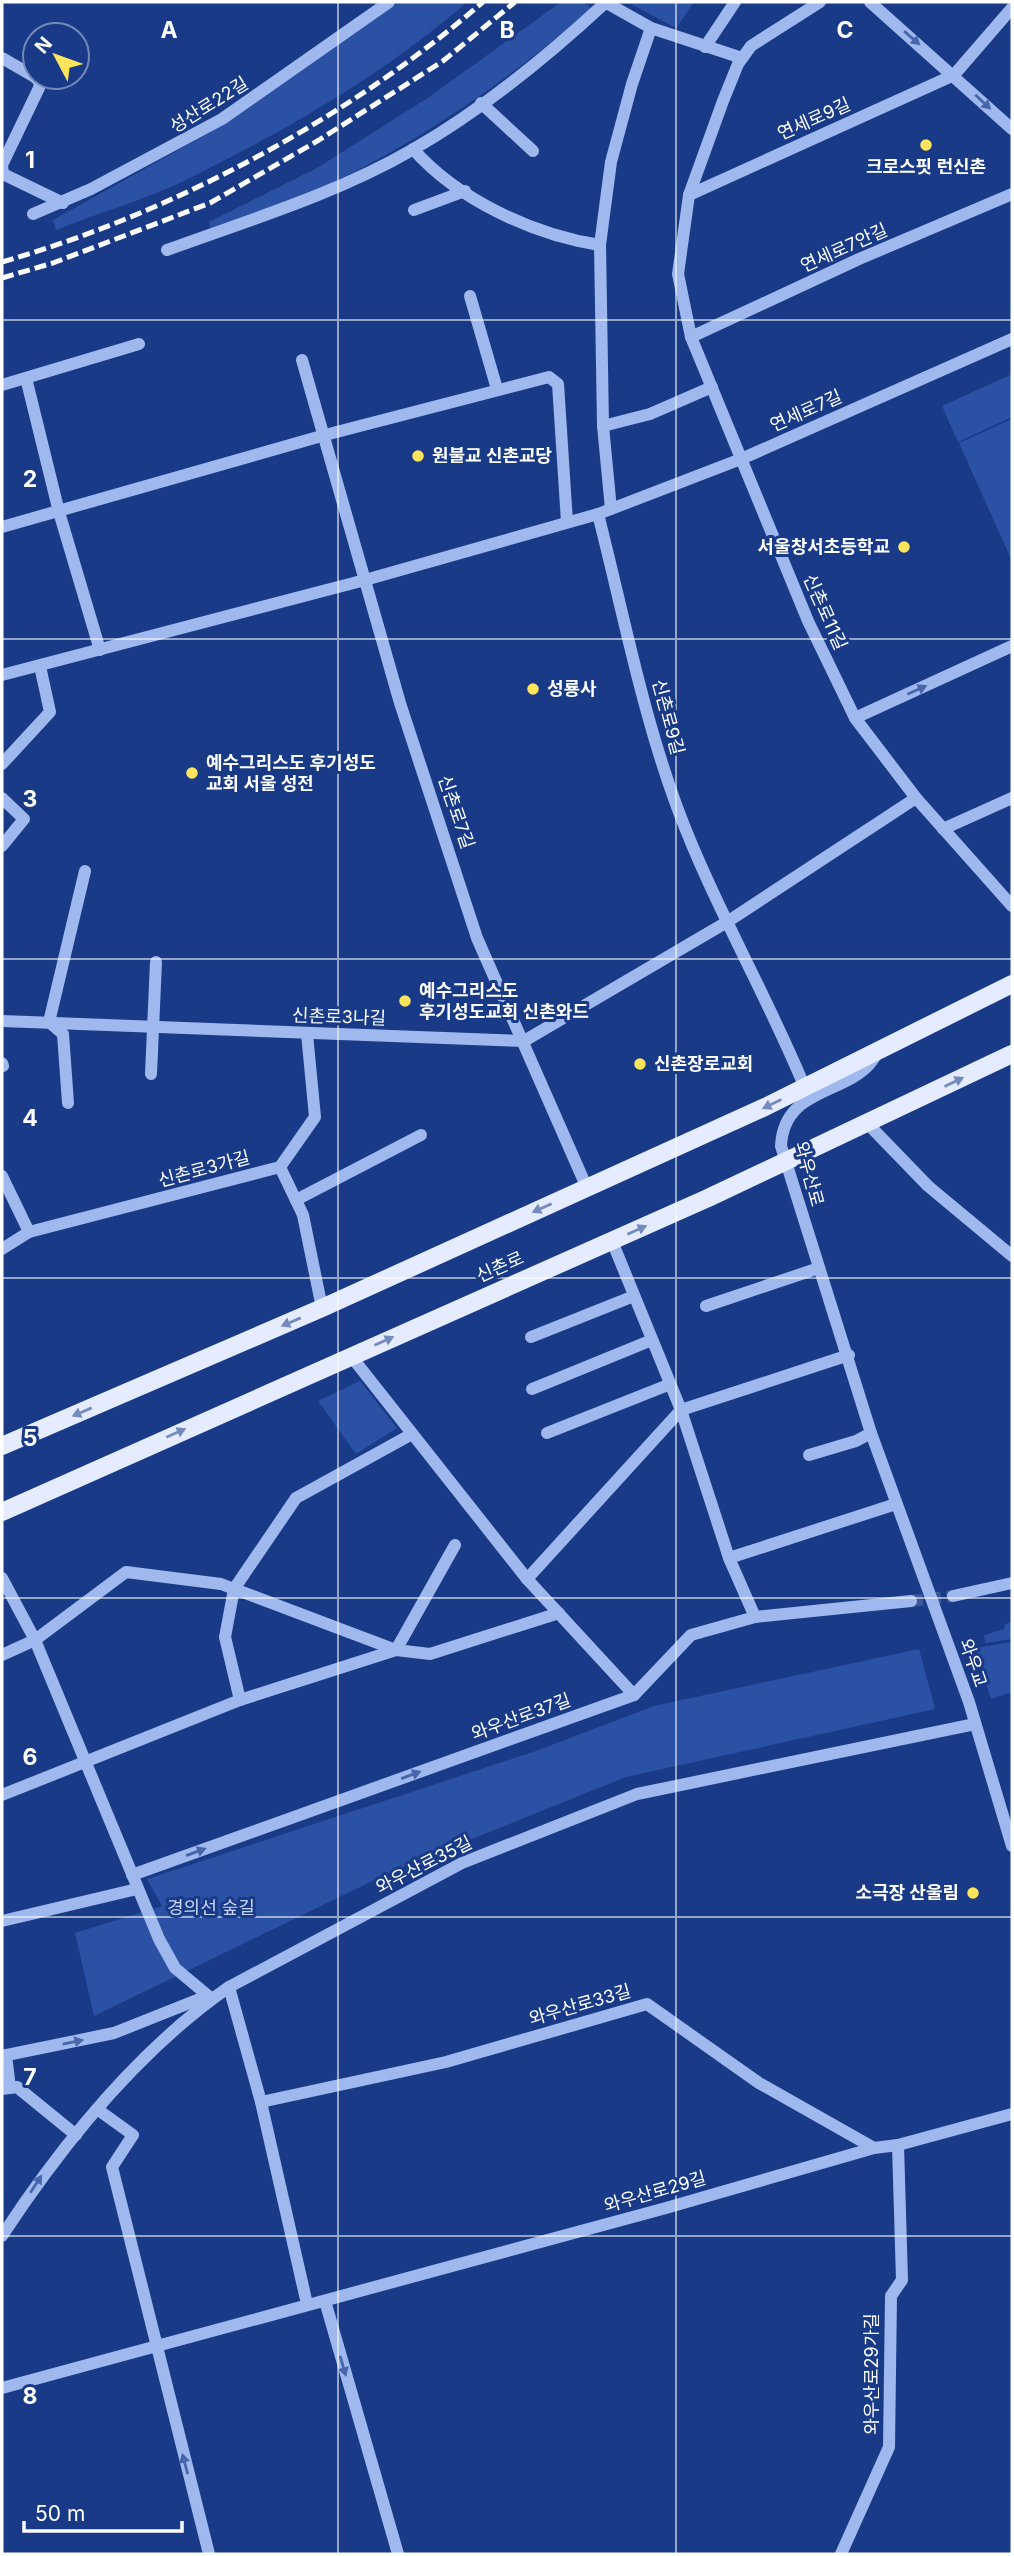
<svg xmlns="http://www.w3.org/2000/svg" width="1014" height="2556" viewBox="0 0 1014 2556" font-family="Inter,'Noto Sans KR',sans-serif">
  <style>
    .green { fill: #2b51a5 }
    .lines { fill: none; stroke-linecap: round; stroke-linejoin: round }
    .minor-tunnel { stroke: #3b5899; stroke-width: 12; stroke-dasharray: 12 6; stroke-linecap: butt }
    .minor { stroke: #9fb8ed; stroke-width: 12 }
    .major { stroke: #e5ecff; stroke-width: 18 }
    .rail { stroke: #fff; stroke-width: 5; stroke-dasharray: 12 5; stroke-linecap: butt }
    .oneway { fill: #4766ab }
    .oneway2 { fill: #748abd }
    .grid { fill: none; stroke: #fff; stroke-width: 2; stroke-opacity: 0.55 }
    .poi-dot { fill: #ffe55b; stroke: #183a87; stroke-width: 2.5 }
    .labels { text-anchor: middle; stroke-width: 6; stroke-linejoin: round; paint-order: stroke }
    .street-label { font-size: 18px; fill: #fff; stroke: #183a87 }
    .poi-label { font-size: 18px; font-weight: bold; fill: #fff; stroke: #183a87; text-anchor: start }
    .park-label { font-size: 18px; fill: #c5d6f9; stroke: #183a87 }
    .grid-label { font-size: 23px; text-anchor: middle; font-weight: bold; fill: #fff; stroke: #183a87; stroke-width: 6; stroke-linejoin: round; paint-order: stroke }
  </style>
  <rect width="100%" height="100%" fill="#183a87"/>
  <g class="green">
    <path d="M 399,2 L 467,2 C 386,73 290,128 194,176 C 151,198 101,212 56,230 L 53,220 L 225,124 Z"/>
    <path d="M 561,2 L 582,2 L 592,8 C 502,86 401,155 292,201 C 265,212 237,220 210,228 L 209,222 L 317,168 L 429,97 Z"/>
    <polygon points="627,2 694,2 676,28"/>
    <polygon points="1012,374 1012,417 958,442 942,406"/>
    <polygon points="1012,419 1012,561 959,443"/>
    <polygon points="360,1381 397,1428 356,1454 318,1401"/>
    <polygon points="1012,1622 1012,1639 985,1643 984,1635 1004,1629 1005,1624"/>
    <polygon points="1012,1642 1012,1692 991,1699 975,1648"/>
    <polygon points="919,1649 935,1709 626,1777 393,1871 94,2016 75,1933 162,1906 147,1879 536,1751 654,1706"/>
  </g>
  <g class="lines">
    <polyline class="minor-tunnel" points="911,1601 953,1596"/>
    <g class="minor">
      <polyline points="605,2 651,28 742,58"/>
      <polyline points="820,2 751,46 738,64 723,101 689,195 678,274 691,337 808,621 855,718 916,798 1012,906"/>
      <polyline points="870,2 1012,129"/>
      <polyline points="705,47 735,2"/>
      <polyline points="2,58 35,77"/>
      <polyline points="35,77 40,82 39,88 2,165 3,174 63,203"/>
      <polyline points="481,103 533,151"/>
      <path d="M 413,149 C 458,200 534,235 600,245"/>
      <polyline points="689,195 954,75 1012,8"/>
      <polyline points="414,210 465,191"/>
      <polyline points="33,214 91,189 222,119 389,2"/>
      <path d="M 167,250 C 249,220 336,194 412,150 C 480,111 549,55 606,2"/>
      <polyline points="470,296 497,389"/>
      <polyline points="691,337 859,259 1012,194"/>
      <polyline points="302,360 400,703 477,938 587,1188"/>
      <polyline points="26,378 59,512 100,650"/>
      <polyline points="2,385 139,344"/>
      <polyline points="603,426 650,414 712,387"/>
      <polyline points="611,509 603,426 600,245 611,162 632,84 651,28"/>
      <path d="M 598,514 C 623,612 642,712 677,807 C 713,904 766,993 805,1088"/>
      <polyline points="2,527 325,435 549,377 558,384 567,522"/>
      <polyline points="2,675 365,580 598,514 741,459 1012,339"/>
      <polyline points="855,718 1012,646"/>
      <polyline points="2,764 50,712 40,666"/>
      <polyline points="2,798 24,819 2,846"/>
      <polyline points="943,829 1012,798"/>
      <polyline points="2,1021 524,1041 727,922 916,798"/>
      <path d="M 877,1053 C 855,1097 784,1083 781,1146 L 871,1433 L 969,1702 L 1012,1846"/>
      <polyline points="2,1063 3,1066"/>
      <polyline points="151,1074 156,962"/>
      <polyline points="68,1103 63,1034 49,1022 85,871"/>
      <polyline points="867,1123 928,1186 1012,1256"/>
      <polyline points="280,1167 303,1215 322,1308"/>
      <polyline points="2,1176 29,1232"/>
      <polyline points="296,1200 421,1135"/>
      <polyline points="612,1241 681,1410 729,1558 755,1617"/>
      <polyline points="2,1249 29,1232 280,1167 315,1117 307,1034"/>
      <polyline points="706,1306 819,1268"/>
      <polyline points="531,1337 634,1296"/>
      <polyline points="351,1356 527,1579 634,1695"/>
      <polyline points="532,1389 652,1340"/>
      <polyline points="547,1433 668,1385"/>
      <polyline points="809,1455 856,1441 871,1433"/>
      <polyline points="729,1558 896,1504"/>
      <polyline points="2,1578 35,1640 159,1939 175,1968 212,1999"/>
      <polyline points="527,1579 681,1410 849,1355"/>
      <polyline points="953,1596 1012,1583"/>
      <polyline points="2,1655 35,1640 126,1572 221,1584 396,1650 430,1654 559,1613"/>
      <polyline points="240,1700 225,1637 234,1589 296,1498 412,1434"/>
      <polyline points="2,1795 240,1700 396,1650 455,1545"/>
      <polyline points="132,1875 634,1695 691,1635 755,1617 911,1601"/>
      <polyline points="2,1921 137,1889"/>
      <polyline points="229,1987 261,2102 307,2304"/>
      <polyline points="6,2055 10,2088"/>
      <polyline points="2,2056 114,2033 202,1998"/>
      <polyline points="2,2089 17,2087 76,2135"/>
      <polyline points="261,2102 446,2062 647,2004 759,2083 874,2148"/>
      <polyline points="97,2109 133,2135 112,2167 209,2554"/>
      <path d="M 2,2236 C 63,2143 137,2051 229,1987 L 462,1863 L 637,1794 L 975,1724"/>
      <polyline points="325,2301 398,2554"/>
      <polyline points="2,2388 666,2208 874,2148 898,2145 1012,2114"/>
      <polyline points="841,2554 889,2447 891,2296 902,2280 898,2145"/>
    </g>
    <g class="major">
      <polyline points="2,1446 322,1308 765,1107 1012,984"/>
      <polyline points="2,1512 708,1198 1012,1054"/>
    </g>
    <g class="rail">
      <path d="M 2,262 C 173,213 349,118 483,2"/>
      <polyline points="2,278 53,263 210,203 319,140 443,61 515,2"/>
    </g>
  </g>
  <defs><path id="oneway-solid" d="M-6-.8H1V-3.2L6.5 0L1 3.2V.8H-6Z" transform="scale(1.75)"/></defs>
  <g class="oneway">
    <use href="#oneway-solid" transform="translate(912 38) rotate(41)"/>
    <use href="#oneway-solid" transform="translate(983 102) rotate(43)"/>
    <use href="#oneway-solid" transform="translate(917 690) rotate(-24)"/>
    <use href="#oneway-solid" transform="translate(411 1775) rotate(-20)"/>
    <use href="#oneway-solid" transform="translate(196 1852) rotate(-20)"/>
    <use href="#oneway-solid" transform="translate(73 2042) rotate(-12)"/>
    <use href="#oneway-solid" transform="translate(36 2184) rotate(-57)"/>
    <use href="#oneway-solid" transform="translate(343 2366) rotate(74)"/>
    <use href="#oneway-solid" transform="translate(185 2464) rotate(-105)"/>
  </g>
  <g class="oneway2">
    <use href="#oneway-solid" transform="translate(954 1082) rotate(-26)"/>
    <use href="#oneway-solid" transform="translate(772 1104) rotate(154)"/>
    <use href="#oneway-solid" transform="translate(542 1208) rotate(156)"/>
    <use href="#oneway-solid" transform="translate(637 1230) rotate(-24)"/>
    <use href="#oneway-solid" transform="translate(291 1322) rotate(157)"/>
    <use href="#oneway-solid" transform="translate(384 1341) rotate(-24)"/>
    <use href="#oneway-solid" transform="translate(82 1412) rotate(157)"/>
    <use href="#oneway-solid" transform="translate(176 1433) rotate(-24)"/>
  </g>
  <path class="grid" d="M 338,2 L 338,2554M 676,2 L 676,2554M 2,320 L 1012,320M 2,639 L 1012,639M 2,959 L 1012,959M 2,1278 L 1012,1278M 2,1598 L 1012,1598M 2,1917 L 1012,1917M 2,2236 L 1012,2236"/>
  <g class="poi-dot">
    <circle cx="926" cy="145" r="7"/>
    <circle cx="418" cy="456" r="7"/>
    <circle cx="904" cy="547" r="7"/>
    <circle cx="533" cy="689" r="7"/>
    <circle cx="192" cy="773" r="7"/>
    <circle cx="405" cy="1001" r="7"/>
    <circle cx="640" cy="1064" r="7"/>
    <circle cx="973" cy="1893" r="7"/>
  </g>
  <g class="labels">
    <g class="street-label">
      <text transform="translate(209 105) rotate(-32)" y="6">성산로22길</text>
      <text transform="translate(814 119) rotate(-24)" y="6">연세로9길</text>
      <text transform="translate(844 248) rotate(-24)" y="6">연세로7안길</text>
      <text transform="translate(806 411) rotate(-24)" y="6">연세로7길</text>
      <text transform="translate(825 612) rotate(66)" y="6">신촌로11길</text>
      <text transform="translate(668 717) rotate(75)" y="6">신촌로9길</text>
      <text transform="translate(456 812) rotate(71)" y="6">신촌로7길</text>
      <text transform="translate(339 1017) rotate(2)" y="6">신촌로3나길</text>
      <text transform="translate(204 1169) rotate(-15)" y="6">신촌로3가길</text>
      <text transform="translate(809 1174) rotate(75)" y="6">와우산로</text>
      <text transform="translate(500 1267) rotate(-24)" y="6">신촌로</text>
      <text transform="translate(973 1663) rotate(71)" y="6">와우교</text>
      <text transform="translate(521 1717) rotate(-20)" y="6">와우산로37길</text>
      <text transform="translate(424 1865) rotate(-27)" y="6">와우산로35길</text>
      <text transform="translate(580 2005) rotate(-16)" y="6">와우산로33길</text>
      <text transform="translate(655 2192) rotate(-16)" y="6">와우산로29길</text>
      <text transform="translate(872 2374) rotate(-90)" y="6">와우산로29가길</text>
    </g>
    <g class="poi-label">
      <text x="926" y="173" text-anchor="middle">크로스핏 런신촌</text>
      <text x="432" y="462">원불교 신촌교당</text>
      <text x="890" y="553" text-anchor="end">서울창서초등학교</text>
      <text x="547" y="695">성룡사</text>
      <text x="206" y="769">예수그리스도 후기성도<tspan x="206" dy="21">교회 서울 성전</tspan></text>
      <text x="419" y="997">예수그리스도<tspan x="419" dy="21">후기성도교회 신촌와드</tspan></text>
      <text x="654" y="1070">신촌장로교회</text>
      <text x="959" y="1899" text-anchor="end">소극장 산울림</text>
    </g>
    <g class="park-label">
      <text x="211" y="1914">경의선 숲길</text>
    </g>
  </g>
  <g class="grid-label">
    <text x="169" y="38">A</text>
    <text x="507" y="38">B</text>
    <text x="845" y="38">C</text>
    <text x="30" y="168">1</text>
    <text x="30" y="487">2</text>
    <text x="30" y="807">3</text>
    <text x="30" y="1126">4</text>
    <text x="30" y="1446">5</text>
    <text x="30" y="1765">6</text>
    <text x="30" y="2085">7</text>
    <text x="30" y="2404">8</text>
  </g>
  <rect width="1014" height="2556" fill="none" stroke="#ffffff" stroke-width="7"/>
  <g transform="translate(56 56) rotate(311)"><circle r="33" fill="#183a87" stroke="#7489b7" stroke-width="2"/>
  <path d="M0-5L12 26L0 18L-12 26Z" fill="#ffe55b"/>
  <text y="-10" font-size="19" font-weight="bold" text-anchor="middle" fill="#ffffff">N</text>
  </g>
  <path d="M24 2521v10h158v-10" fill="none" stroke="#ffffff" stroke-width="3.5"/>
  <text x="35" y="2521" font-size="21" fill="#ffffff" stroke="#183a87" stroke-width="5" paint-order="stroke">50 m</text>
</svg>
